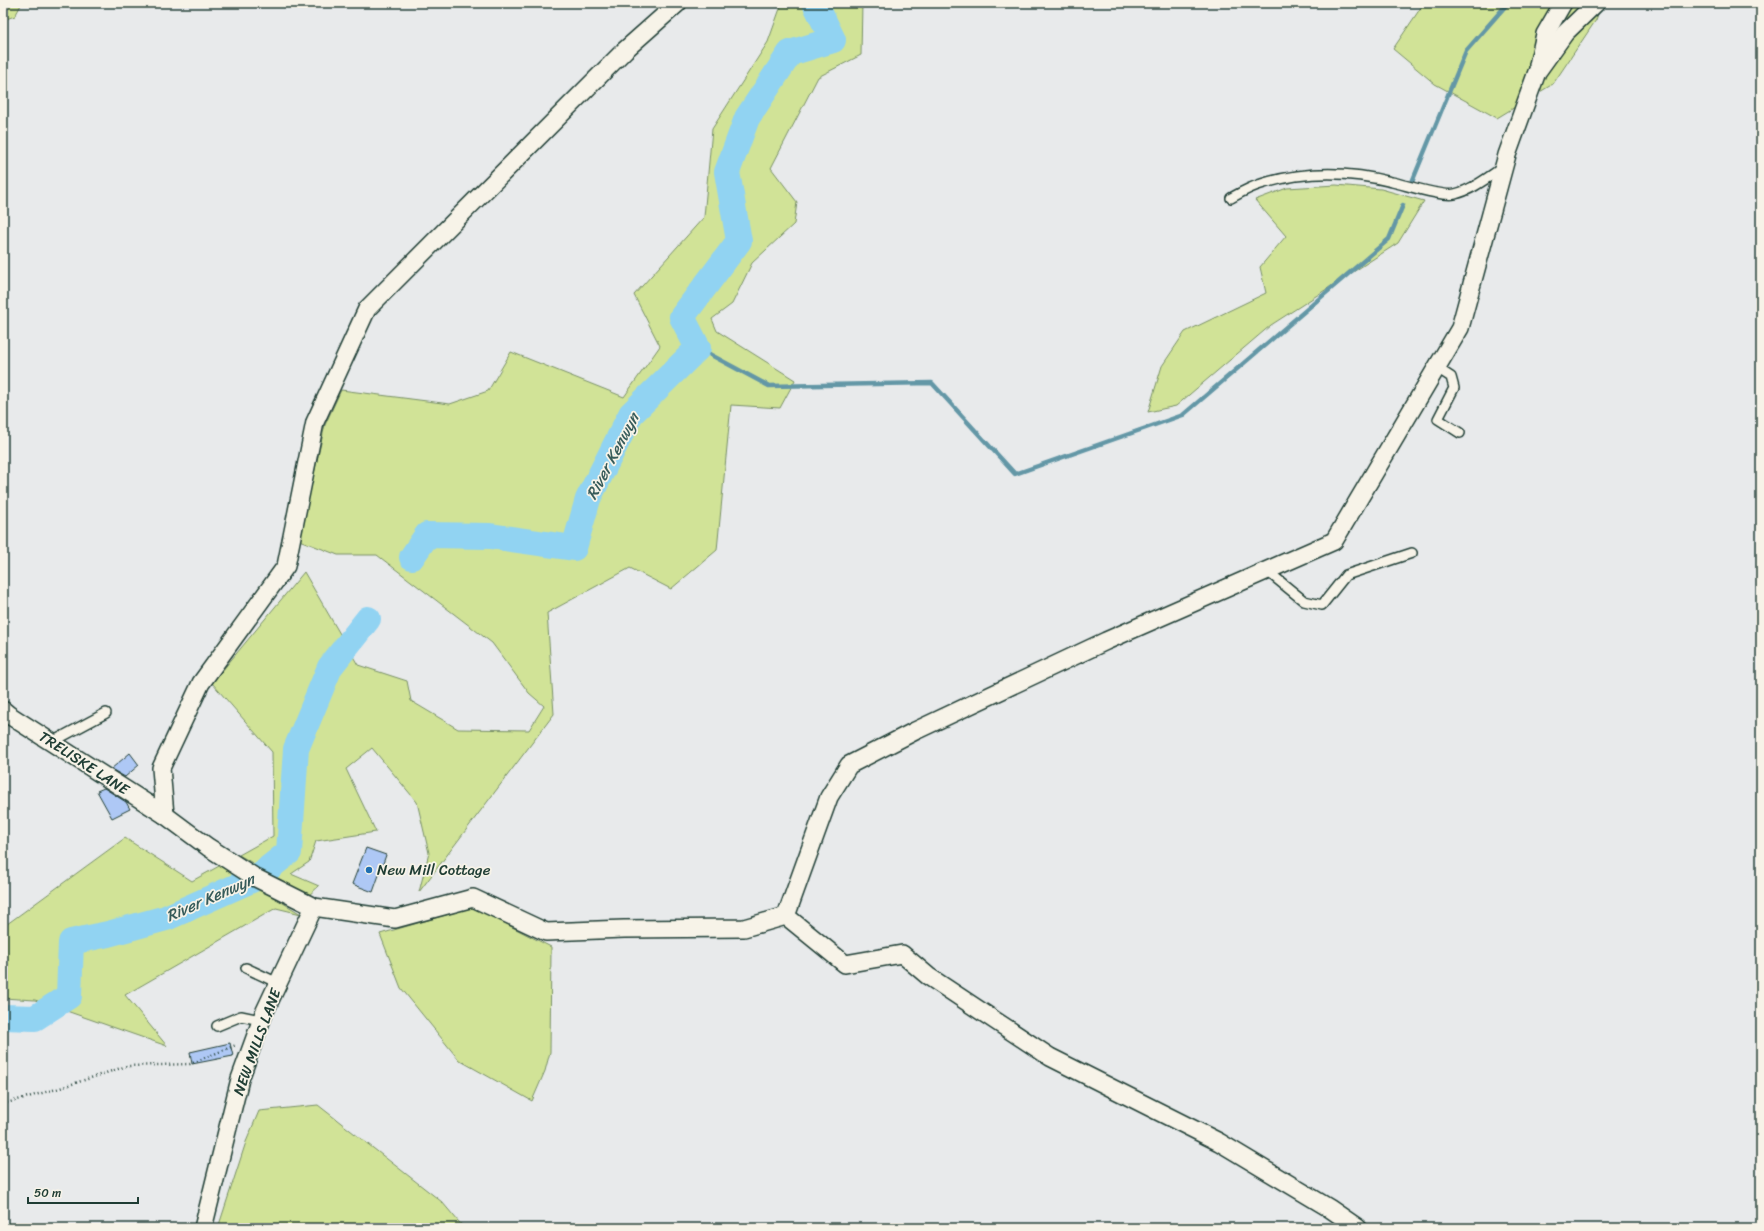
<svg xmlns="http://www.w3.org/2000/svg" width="1764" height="1231" viewBox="0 0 1764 1231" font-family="Sriracha,sans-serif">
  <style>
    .green { fill: #d1e397; stroke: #789066 }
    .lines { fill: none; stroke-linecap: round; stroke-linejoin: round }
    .stream { stroke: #6397a6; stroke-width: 4.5 }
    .river { stroke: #91d3f2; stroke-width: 26 }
    .building { fill: #aec8f5; stroke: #1f3d34 }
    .lane-casing { stroke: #1f3d34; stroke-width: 12 }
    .street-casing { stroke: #1f3d34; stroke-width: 20 }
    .path { stroke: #1f3d34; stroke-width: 2.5; stroke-dasharray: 1 3; stroke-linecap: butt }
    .lane { stroke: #f7f3e8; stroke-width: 9 }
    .street { stroke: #f7f3e8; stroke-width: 17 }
    .poi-dot { fill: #1f6fb2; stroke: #f7f3e8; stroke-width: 1.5 }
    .labels { text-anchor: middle; stroke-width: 3.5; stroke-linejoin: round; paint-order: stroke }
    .street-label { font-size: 15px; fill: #1f3d34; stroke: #f7f3e8 }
    .poi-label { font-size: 15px; fill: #1f3d34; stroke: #f7f3e8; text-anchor: start }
    .water-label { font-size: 16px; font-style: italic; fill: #365b5a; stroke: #f7f3e8 }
  </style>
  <rect width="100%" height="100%" fill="#e8eaeb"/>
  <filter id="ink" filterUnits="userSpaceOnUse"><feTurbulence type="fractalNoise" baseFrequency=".025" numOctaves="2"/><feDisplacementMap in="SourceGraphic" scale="8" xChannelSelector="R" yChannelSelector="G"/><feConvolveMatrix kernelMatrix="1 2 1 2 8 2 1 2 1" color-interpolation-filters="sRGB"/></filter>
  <g filter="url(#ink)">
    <g class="green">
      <polygon points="3,3 22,3 15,16 3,20"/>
      <polygon points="782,3 862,3 861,55 818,77 771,168 797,202 794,224 752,263 732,304 712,319 717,331 795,380 780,408 731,405 717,550 671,589 630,568 547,613 554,714 419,892 429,853 417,802 372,748 346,769 376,832 316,841 309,862 291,874 319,886 308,896 239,855 273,836 272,752 212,683 304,572 358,665 407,681 411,701 458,729 529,730 544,706 529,693 492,643 377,555 338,555 299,540 325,425 341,390 450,404 488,391 511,352 624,397 660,346 634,295 704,217 712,129 768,42"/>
      <polygon points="1424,3 1602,3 1596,20 1553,84 1497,118 1435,84 1393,49"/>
      <polygon points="1336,185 1381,189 1424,201 1398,243 1271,325 1176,406 1148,412 1162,366 1185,332 1266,293 1260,267 1286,236 1255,200 1287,188"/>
      <polygon points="125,838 192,881 221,865 301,914 276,908 125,995 167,1046 35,1000 3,998 3,927"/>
      <polygon points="473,907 551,947 550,1052 545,1071 532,1101 459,1060 401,988 380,934"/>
      <polygon points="318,1105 442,1202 464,1228 218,1228 246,1142 259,1111"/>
    </g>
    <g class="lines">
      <g class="stream">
        <polyline points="1412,182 1466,51 1508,3"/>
        <polyline points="698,348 769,386 932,383 1015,474 1183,415 1389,239 1403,205"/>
      </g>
      <g class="river">
        <polyline points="412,557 427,535 490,536 574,548 588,499 631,414 698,348 682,317 739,241 727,172 747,118 790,53 833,40 815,3"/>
        <polyline points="3,1017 35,1018 69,996 71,942 108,934 166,918 256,878 289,852 296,749 330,667 368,619"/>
      </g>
    </g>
    <g class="building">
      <polygon points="130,753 139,765 125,777 111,769"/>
      <polygon points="104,788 126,802 130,809 112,818 97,791"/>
      <polygon points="366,848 386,855 373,892 352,884"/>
      <polygon points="230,1043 233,1056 192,1064 190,1052"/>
    </g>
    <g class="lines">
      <defs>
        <g id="lane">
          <path d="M 1231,198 C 1240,193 1250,187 1261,184 C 1303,171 1349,171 1392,182 C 1406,185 1442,197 1455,194 C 1472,190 1487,178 1502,168"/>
          <polyline points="1437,368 1451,377 1454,388 1438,419 1460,433"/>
          <polyline points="1266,570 1304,601 1322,605 1346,575 1412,553"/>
          <polyline points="52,742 106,713"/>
          <polyline points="246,968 278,983"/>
          <polyline points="217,1026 241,1016 261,1020"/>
        </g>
        <g id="street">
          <polyline points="1538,65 1545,34 1563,3"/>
          <polyline points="3,710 9,715 165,815 208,847 256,878 314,907 395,919 473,898 546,932 624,929 744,928 786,916"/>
          <polyline points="165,815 161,768 201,683 286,566 315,422 367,309 625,50 678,3"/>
          <polyline points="786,916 829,797 849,765 915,731 1106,641 1334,541 1460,328 1507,155 1537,72 1565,33 1596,3"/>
          <polyline points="786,916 845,964 902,954 928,976 1050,1057 1219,1142 1329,1208 1358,1228"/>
          <polyline points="203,1228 240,1079 264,1013 314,907"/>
        </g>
      </defs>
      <use href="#lane" class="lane-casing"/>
      <use href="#street" class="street-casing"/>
      <polyline class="path" points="3,1104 60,1088 127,1066 190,1064 236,1045"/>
      <use href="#lane" class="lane"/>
      <use href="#street" class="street"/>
    </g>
  </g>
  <circle class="poi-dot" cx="369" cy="870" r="4"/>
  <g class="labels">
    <g class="street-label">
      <text transform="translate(84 763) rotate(33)" y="5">TRELISKE LANE</text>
      <text transform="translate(257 1042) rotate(-70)" y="5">NEW MILLS LANE</text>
    </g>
    <g class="poi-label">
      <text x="377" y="875">New Mill Cottage</text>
    </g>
    <g class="water-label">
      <text transform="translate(612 456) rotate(-62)" y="6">River Kenwyn</text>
      <text transform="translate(210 897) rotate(-24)" y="6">River Kenwyn</text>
    </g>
  </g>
  <rect width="1764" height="1231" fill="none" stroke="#f7f3e8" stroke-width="16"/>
  <rect x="8" y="8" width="1748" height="1215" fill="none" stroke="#1f3d34" stroke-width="1.5" filter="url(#ink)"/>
  <path d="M28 1197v6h110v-6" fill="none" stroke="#1f3d34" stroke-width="2"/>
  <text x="34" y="1197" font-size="12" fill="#1f3d34" stroke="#f7f3e8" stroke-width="3" paint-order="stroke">50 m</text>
</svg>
